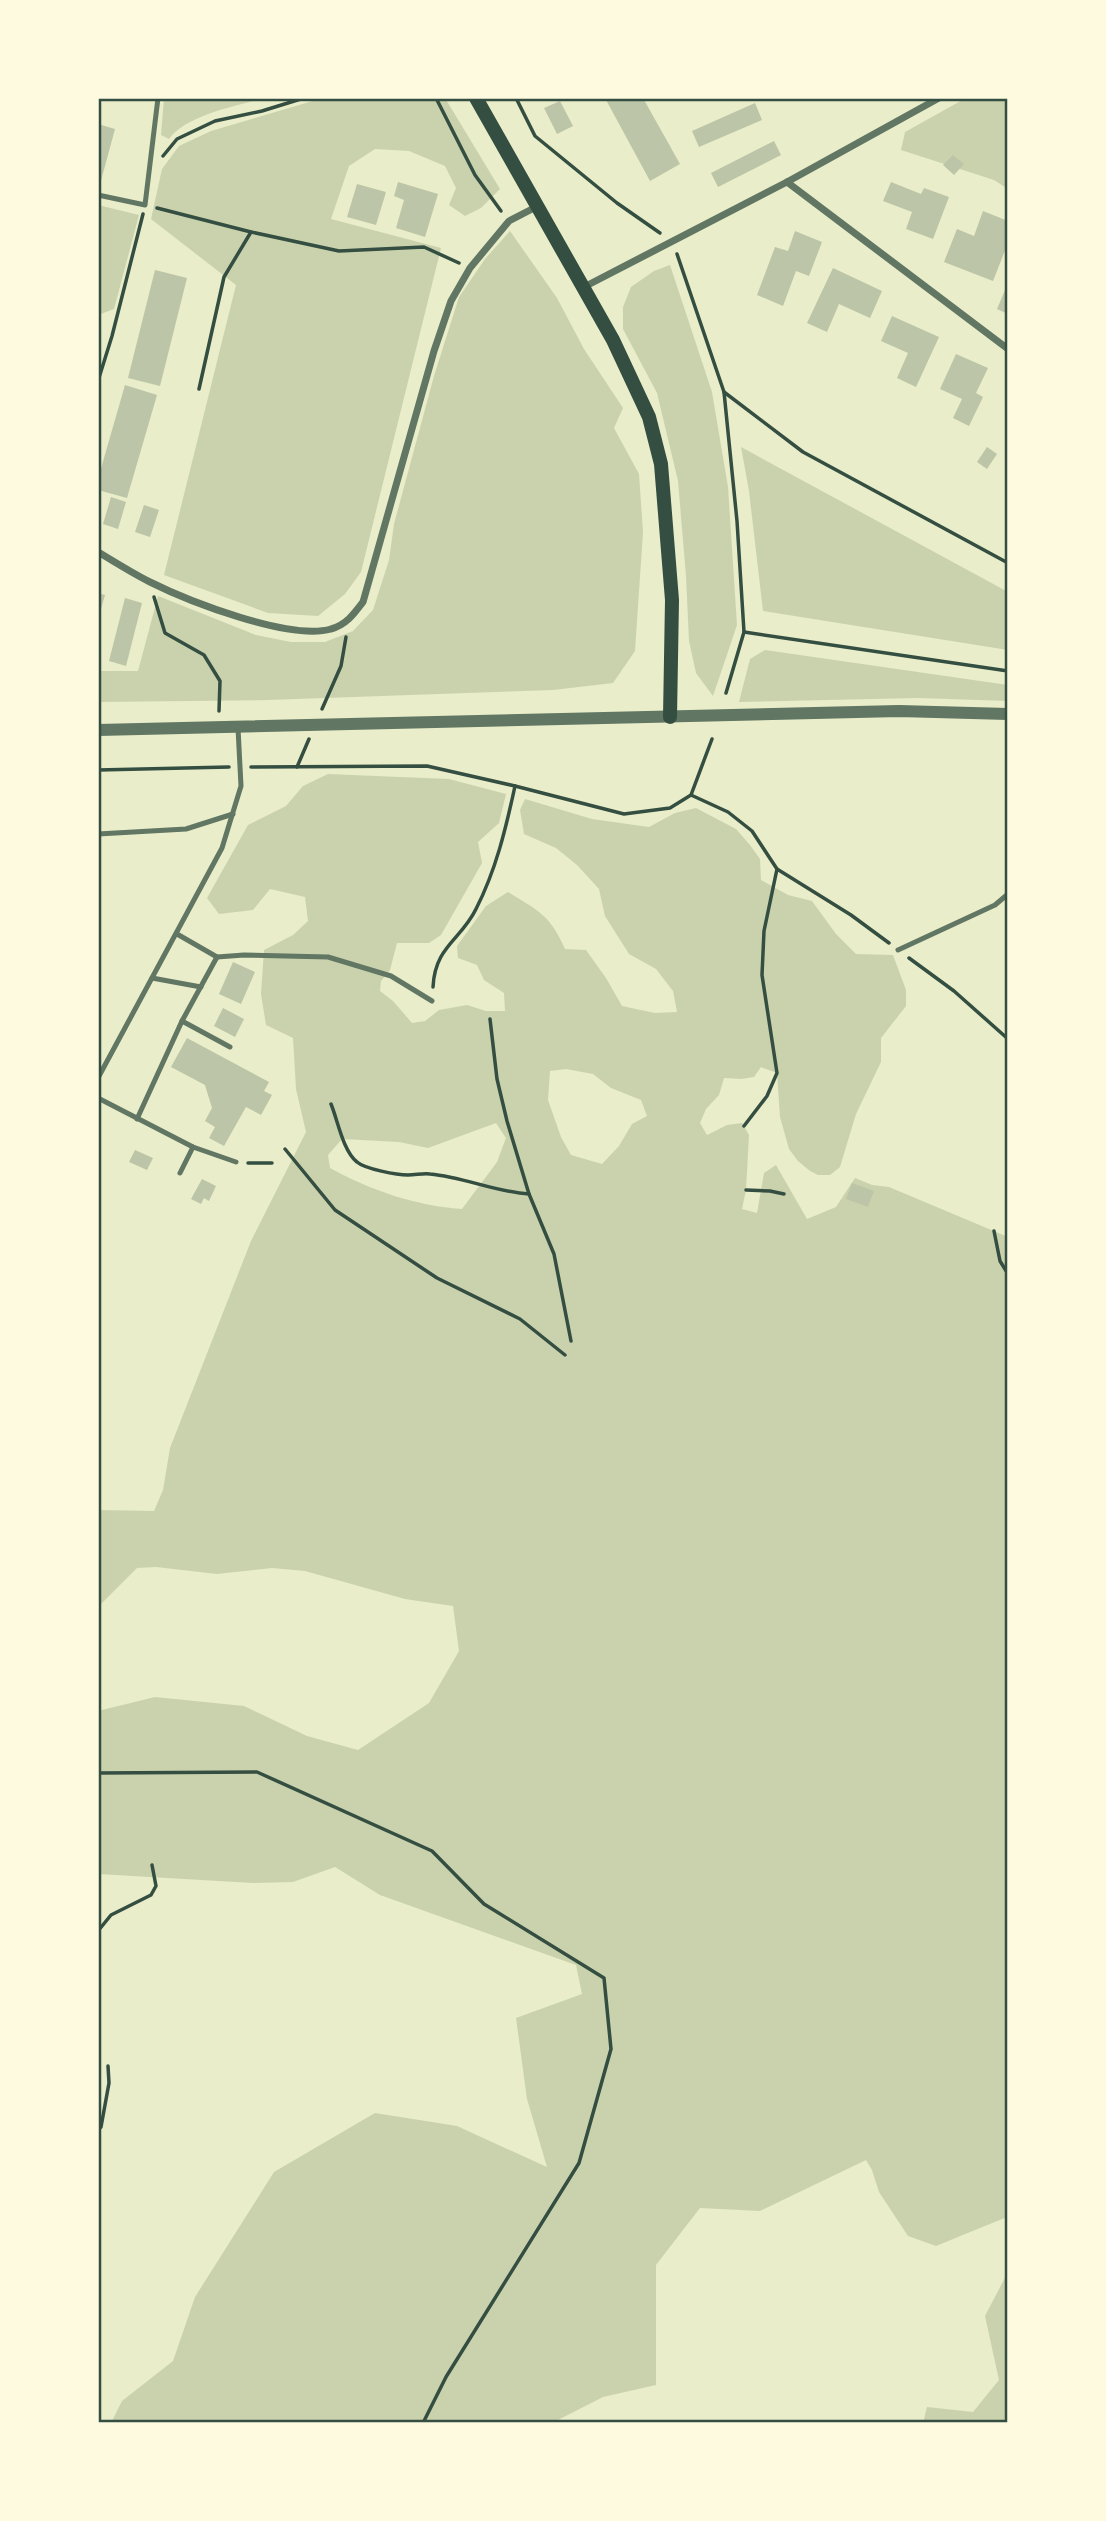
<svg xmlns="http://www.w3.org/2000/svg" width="1106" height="2521" viewBox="0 0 1106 2521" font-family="'Archivo Narrow',sans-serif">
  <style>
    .green { fill: #cad2ad; fill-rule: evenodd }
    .building { fill: #bcc5a7 }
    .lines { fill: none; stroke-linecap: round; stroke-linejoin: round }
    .path { stroke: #344e41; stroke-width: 3.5 }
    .service { stroke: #617663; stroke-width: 5 }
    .minor { stroke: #617663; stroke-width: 7 }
    .tertiary { stroke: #617663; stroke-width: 12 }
    .secondary { stroke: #344e41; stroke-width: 14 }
    .neatline { fill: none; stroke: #344e41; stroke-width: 2.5 }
  </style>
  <rect width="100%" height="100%" fill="#e9edc9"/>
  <g class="green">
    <path d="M 164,98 L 264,98 C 236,106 186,115 169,139 L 161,135 Z"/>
    <polygon points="323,98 445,98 500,189 481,208 465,216 449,205 456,188 445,166 409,151 375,149 349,166 331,219 441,248 361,572 345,594 318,616 268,613 164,575 236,285 151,219 162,169 179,146 211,131"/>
    <polygon points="966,98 1008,98 1008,189 994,180 901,150 905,132"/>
    <polygon points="98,205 139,215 114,309 98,315"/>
    <polygon points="510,231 557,298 584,349 623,408 614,428 639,474 643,532 635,651 613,683 553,690 268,700 98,702 98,671 138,671 158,596 256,635 291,642 325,642 353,631 373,610 389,560 394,524 434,376 459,297 485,259"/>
    <polygon points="670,265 712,392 728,487 737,625 713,696 696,673 689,641 686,576 678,481 657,393 623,329 623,307 631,287 654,271"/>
    <polygon points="741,447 1008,592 1008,650 763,611 749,491"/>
    <polygon points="765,650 1008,685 1008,701 918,698 739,702 750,659"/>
    <path d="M 328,774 L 449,779 L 506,794 L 499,823 L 478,842 L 482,863 L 441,935 L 429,943 L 397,943 L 390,970 L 381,981 L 380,991 L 393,1001 L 412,1023 L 425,1021 L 439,1010 L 467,1005 L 486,1011 L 505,1011 L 504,993 L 484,980 L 477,965 L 458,958 L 457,946 L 486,906 L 508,892 C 539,911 550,915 565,949 L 586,950 L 606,978 L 622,1006 L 655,1013 L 677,1012 L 673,991 L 656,969 L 629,954 L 605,916 L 599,889 L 577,865 L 556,848 L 524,834 L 520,810 L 525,799 L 592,819 L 649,827 L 675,813 L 696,808 L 736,829 L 750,845 L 760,859 L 761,880 L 788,895 L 812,901 L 836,934 L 856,954 L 893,955 L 906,990 L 906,1006 L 881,1038 L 881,1062 L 856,1114 L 840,1167 L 830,1175 L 818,1175 L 810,1171 L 798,1161 L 789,1149 L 780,1117 L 777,1073 L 761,1067 L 754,1077 L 741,1079 L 724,1078 L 719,1095 L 706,1109 L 700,1123 L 707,1135 L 727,1125 L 742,1123 L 749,1135 L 746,1190 L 742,1209 L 757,1213 L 764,1173 L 776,1165 L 807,1219 L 836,1207 L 855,1178 L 872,1185 L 889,1187 L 1008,1237 L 1008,2228 L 1007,2217 L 936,2246 L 908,2236 L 879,2192 L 872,2170 L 866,2160 L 760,2211 L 700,2208 L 656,2265 L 656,2385 L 603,2397 L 552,2423 L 111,2423 L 122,2401 L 173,2361 L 195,2297 L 274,2172 L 375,2113 L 457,2126 L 547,2167 L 527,2099 L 516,2018 L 582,1994 L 576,1965 L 380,1895 L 335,1867 L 293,1882 L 253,1883 L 98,1874 L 98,1711 L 155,1697 L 244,1706 L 307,1736 L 358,1750 L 429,1703 L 459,1651 L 453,1606 L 405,1599 L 305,1571 L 272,1568 L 217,1574 L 156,1567 L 137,1568 L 98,1607 L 98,1510 L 154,1511 L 163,1490 L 170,1448 L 251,1241 L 306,1132 L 296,1089 L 293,1038 L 266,1025 L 261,994 L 264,950 L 293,935 L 308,921 L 305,897 L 270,889 L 253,910 L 219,914 L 207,898 L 248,825 L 286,806 L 303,786 ZM 566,1069 L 593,1074 L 611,1088 L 641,1100 L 647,1116 L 632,1124 L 619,1146 L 602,1164 L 571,1155 L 561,1137 L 548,1100 L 550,1071 ZM 496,1123 L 506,1138 L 497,1162 L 462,1209 C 416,1206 370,1190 330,1168 L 328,1155 L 342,1139 L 399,1142 L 428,1148 Z"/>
    <polygon points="1008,2272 1008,2423 923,2423 927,2407 973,2412 999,2380 985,2316"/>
  </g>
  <g class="building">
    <polygon points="605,98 643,98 680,164 650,181"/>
    <polygon points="560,101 573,126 557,134 544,108"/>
    <polygon points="755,103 762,120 699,147 692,131"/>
    <polygon points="98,124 115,129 99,188 98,187"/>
    <polygon points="774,141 781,155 718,187 711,173"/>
    <polygon points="953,155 964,164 954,175 943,165"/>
    <polygon points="398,182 438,194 425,237 396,228 404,200 394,196"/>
    <polygon points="891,182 921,194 924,188 949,197 933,239 906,229 912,212 883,201"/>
    <polygon points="357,184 386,192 376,225 347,217"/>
    <polygon points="983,211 1008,221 1008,243 993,281 944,262 957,229 974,236"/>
    <polygon points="795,231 822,242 809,276 796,271 783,306 757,295 775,247 788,251"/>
    <polygon points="833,268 882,291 870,318 839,304 827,332 807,323"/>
    <polygon points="155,270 187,278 160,386 128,378"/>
    <polygon points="1008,283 1008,314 997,309"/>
    <polygon points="892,316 939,337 916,387 897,378 908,353 881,341"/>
    <polygon points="956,354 988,368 976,393 983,397 969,426 953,418 962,399 940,389"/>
    <polygon points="125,385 157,395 127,498 98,490 98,479"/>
    <polygon points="987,447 997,454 987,469 977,462"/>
    <polygon points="111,497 126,502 118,529 103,524"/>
    <polygon points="144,505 159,510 150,537 135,532"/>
    <polygon points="98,593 105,595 99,616 98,616"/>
    <polygon points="125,598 142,603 126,666 109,661"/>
    <polygon points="233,962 255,972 241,1004 219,994"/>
    <polygon points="223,1008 244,1019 235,1037 214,1026"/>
    <polygon points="187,1038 269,1082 264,1091 272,1095 261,1115 246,1107 224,1146 209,1138 215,1127 205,1121 212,1108 205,1085 171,1067"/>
    <polygon points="135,1150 153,1158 147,1170 129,1162"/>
    <polygon points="202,1179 216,1186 209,1201 204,1198 201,1204 191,1199"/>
    <polygon points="852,1183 874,1191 868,1207 846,1199"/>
  </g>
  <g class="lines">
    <g class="path">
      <polyline points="436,98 475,175 501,211"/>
      <polyline points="516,98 535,136 617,203 660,233"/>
      <polyline points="163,156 177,139 215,121 262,111 304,98"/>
      <polyline points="157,208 251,232 339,251 424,247 459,263"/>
      <polyline points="677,254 724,392 737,521 744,632"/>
      <polyline points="98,381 112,336 143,214"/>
      <polyline points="199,389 224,277 251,232"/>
      <polyline points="724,392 803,452 1008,563"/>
      <polyline points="154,597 165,633 204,655 220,681 219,711"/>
      <polyline points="726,693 744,632 1008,671"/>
      <polyline points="322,709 341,666 346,637"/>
      <polyline points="251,767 427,766 515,786 624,814 670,808 691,795 712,739"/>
      <polyline points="297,767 309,739"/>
      <polyline points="98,770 229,767"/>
      <polyline points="691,795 728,812 752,831 777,869"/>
      <polyline points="909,958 954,991 1008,1039"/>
      <path d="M 433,987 C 435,946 461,940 476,909 C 496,870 506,828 515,786"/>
      <polyline points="490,1019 497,1079 507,1121 529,1194 554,1254 571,1341"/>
      <path d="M 331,1104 C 338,1121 343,1151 357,1162 C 365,1169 397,1175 408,1175 C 416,1175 423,1173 430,1174 C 464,1177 495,1192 529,1194"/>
      <polyline points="744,1126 767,1096 777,1073 762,975 764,931 777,869 851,915 889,943"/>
      <polyline points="285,1149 335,1210 437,1278 520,1319 565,1355"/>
      <polyline points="248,1163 272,1163"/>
      <polyline points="746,1190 770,1191 784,1194"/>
      <polyline points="994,1231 1000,1261 1008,1274"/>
      <polyline points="98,1773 257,1772 432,1851 484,1904 604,1978 611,2049 579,2163 446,2377 423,2423"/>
      <polyline points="98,1931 111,1915 151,1895 156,1886 152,1865"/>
      <polyline points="98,2130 101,2127 109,2083 108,2066"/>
    </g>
    <g class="service">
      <polyline points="98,195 145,205 158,98"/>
      <polyline points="98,834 186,829 233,814"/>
      <polyline points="177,934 217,957 244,955 328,957 391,976 432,1001"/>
      <polyline points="898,950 995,905 1008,894"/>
      <polyline points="152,978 201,987"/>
      <polyline points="182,1021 230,1047"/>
      <polyline points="98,1078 222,848 241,786 238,728"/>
      <polyline points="98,1098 193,1147 236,1162"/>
      <polyline points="137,1119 182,1021 217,957"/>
      <polyline points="180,1173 193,1147"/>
    </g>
    <g class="minor">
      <polyline points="787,182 1008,349"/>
      <polyline points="584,287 787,182 939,98"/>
      <path d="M 98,552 C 115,562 132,573 150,582 C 188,601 290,641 331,629 C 346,625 354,614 363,602 L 434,351 L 451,301 L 470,268 L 509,221 L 536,207"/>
    </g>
    <polyline class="tertiary" points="98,730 899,711 1008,714"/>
    <polyline class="secondary" points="476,98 613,340 649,417 661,464 672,600 670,717"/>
  </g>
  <rect width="1106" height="2521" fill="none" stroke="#fefae0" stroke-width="200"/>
  <rect x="100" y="100" width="906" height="2321" class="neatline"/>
</svg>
